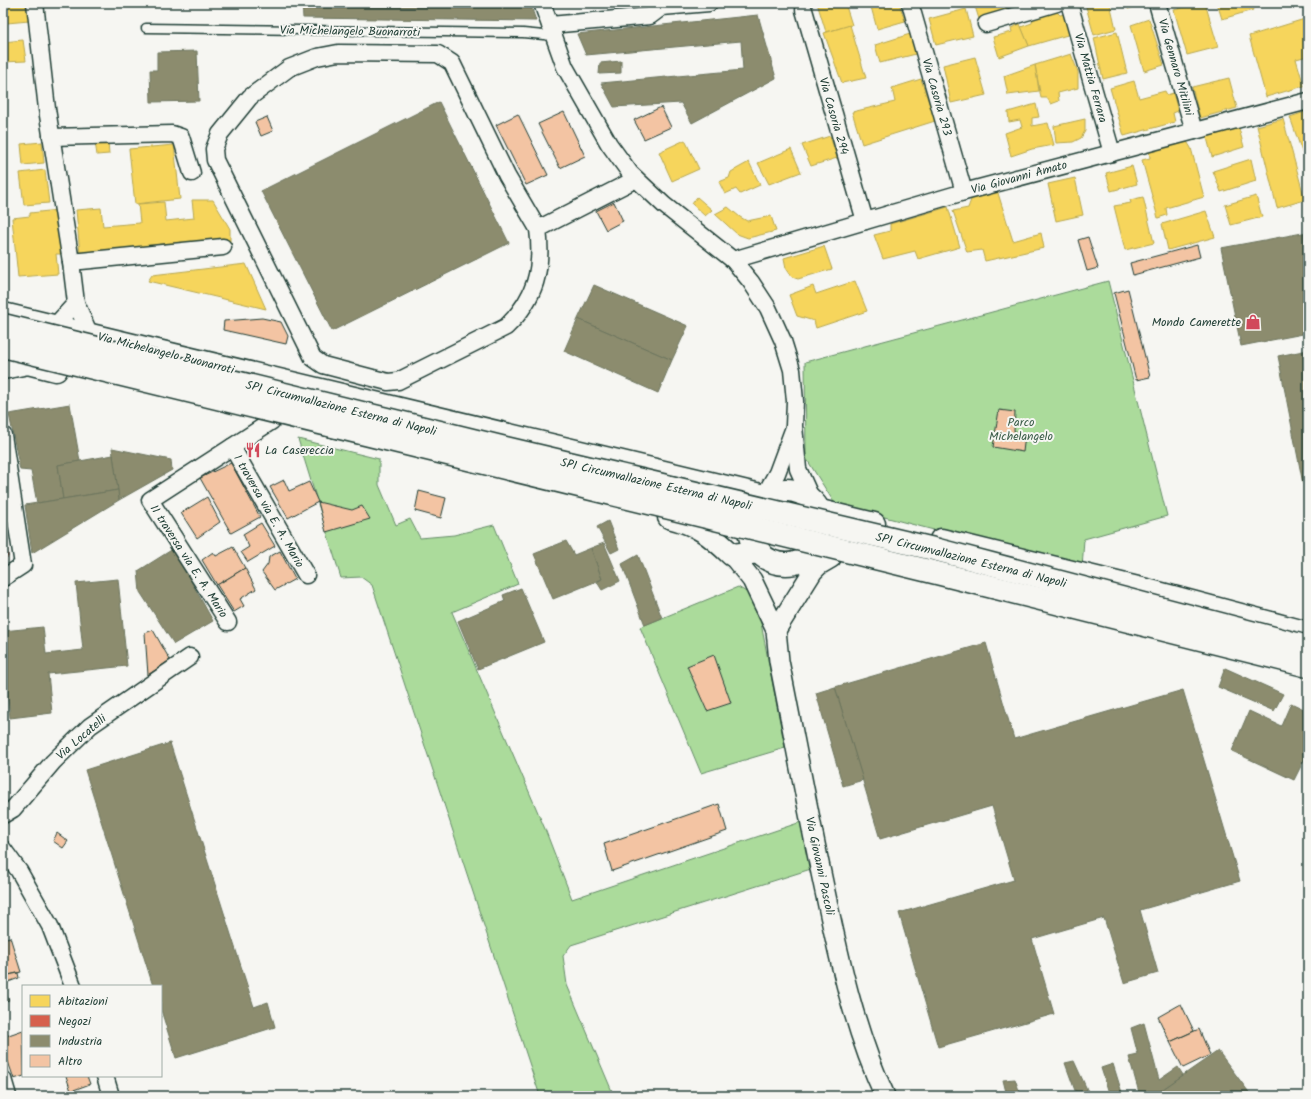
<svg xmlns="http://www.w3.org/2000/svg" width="1311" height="1099" viewBox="0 0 1311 1099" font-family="Kalam,sans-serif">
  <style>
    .green { fill: #abdb9b; stroke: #658c68 }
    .homes { fill: #f6d55c; stroke: #b6a750 }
    .shops { fill: #d6604d; stroke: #9f5646 }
    .industry { fill: #8c8c6e; stroke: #6b745d }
    .building { fill: #f3c4a3; stroke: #1f3d34 }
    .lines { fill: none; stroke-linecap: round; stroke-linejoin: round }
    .service-casing { stroke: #1f3d34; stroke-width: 11 }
    .minor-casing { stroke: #1f3d34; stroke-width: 19 }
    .tertiary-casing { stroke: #1f3d34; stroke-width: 22 }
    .primary-casing { stroke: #1f3d34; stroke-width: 25 }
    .service { stroke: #f6f6f2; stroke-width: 8 }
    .minor { stroke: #f6f6f2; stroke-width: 16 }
    .tertiary { stroke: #f6f6f2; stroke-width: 19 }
    .primary { stroke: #f6f6f2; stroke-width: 22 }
    .trunk-bridge-casing { stroke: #1f3d34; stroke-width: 25; stroke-linecap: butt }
    .trunk-bridge { stroke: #f6f6f2; stroke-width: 22 }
    .labels { text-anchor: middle; stroke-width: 4; stroke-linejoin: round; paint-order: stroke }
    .street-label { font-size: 12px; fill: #1f3d34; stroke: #f6f6f2 }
    .poi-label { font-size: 12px; fill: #1f3d34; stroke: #f6f6f2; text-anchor: end }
    .park-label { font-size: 12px; fill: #3b5d49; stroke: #f6f6f2 }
  </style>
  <rect width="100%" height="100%" fill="#f6f6f2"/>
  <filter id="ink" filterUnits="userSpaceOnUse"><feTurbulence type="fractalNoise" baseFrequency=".025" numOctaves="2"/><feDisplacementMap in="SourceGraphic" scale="8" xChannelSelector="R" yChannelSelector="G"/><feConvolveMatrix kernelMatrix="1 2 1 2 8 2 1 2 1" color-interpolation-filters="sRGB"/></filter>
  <g filter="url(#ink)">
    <g class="green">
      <polygon points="1108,281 1167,516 1084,539 1082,569 835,504 806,458 805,362"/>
      <polygon points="298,439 379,459 379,485 396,525 410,519 420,538 454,535 494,525 518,584 452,612 545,829 572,899 804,821 814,868 571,945 563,956 567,985 614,1096 540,1096 372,585 361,577 341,578"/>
      <polygon points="738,587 748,593 760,618 785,748 701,773 640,627"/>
    </g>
    <g class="homes">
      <polygon points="4,3 28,3 29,21 7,23"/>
      <polygon points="817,3 845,3 852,25 826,32"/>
      <polygon points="870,3 899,3 905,21 877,29"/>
      <polygon points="974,3 1008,3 1009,11 979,19"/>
      <polygon points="1085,3 1110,3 1116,29 1094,35"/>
      <polygon points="1126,3 1147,3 1128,9"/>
      <polygon points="1199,3 1205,3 1218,47 1187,55 1174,10"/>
      <polygon points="1217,3 1251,3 1253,10 1222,19"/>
      <polygon points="966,9 973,36 936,45 929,19"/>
      <polygon points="1055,10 1060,15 1065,14 1071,34 1029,46 1021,27 1032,23 1033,16"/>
      <polygon points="1308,18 1308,56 1296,59 1304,86 1266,97 1249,36"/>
      <polygon points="1149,19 1164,65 1144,71 1131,25"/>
      <polygon points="1020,24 1029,46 999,57 993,37 1012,32 1011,28"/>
      <polygon points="850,25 866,78 842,83 824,33"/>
      <polygon points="1117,32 1127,73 1103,79 1094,38"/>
      <polygon points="910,34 916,54 880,63 875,45"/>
      <polygon points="23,40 26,61 3,62 3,42"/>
      <polygon points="1071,54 1078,72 1078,88 1058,93 1059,101 1051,104 1047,98 1041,98 1035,65"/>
      <polygon points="975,57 986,95 951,103 943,65"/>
      <polygon points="1035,65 1039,91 1008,95 1004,76"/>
      <polygon points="1229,78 1237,108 1200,118 1192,87"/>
      <polygon points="921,79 935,121 862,144 852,112 895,102 892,88"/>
      <polygon points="1134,81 1139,98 1165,91 1167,95 1173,93 1178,111 1173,113 1175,122 1124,136 1110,88"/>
      <polygon points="1036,104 1039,117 1032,118 1032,126 1048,123 1054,145 1032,149 1011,156 1005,133 1022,127 1020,120 1009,122 1008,112"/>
      <polygon points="1308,111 1308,150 1302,152 1290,117"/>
      <polygon points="1085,119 1085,131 1081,138 1073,142 1056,143 1054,126"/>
      <polygon points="1283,119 1305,200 1277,208 1257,126"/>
      <polygon points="1238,125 1244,147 1212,157 1206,134"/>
      <polygon points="830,136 837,158 811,166 802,145"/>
      <polygon points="685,140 699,169 672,181 659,152"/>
      <polygon points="1186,140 1191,148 1204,197 1166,208 1167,215 1158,218 1142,160 1150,158 1149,150"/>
      <polygon points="108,141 109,154 97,155 95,142"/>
      <polygon points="42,142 44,163 23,165 21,144"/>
      <polygon points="174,145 180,199 135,204 129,149"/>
      <polygon points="791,149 801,172 769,184 758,163"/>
      <polygon points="1308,150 1308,169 1302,152"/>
      <polygon points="1251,159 1256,181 1221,192 1213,171"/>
      <polygon points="749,162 760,185 740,194 736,189 725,194 719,182 729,178 731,172"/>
      <polygon points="1132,166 1137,184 1111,191 1106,173"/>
      <polygon points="45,170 49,203 24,205 20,173"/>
      <polygon points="1075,178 1083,215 1056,221 1048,184"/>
      <polygon points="997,190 1013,241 1041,233 1044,248 985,261 982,250 967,252 953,211 968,208 972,197"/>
      <polygon points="1256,196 1262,217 1231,225 1225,205"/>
      <polygon points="697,197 712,210 705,216 692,204"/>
      <polygon points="1143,197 1154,243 1125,250 1114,206 1131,203 1130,200"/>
      <polygon points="192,200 213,200 230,229 230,242 80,254 76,210 101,208 103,226 140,223 138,204 164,202 166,221 194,218"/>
      <polygon points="728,207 740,217 747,221 771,216 776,231 748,238 737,234 715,214"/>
      <polygon points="948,207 960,247 918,259 915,251 883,259 874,235 890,231 890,224"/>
      <polygon points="58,210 62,254 56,254 58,274 18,277 12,218 30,216 30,213"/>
      <polygon points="1206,211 1215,237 1168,250 1162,224"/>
      <polygon points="824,246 832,269 798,279 792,277 786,268 784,258"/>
      <polygon points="246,264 266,309 148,281 152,275"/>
      <polygon points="855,281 867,311 816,328 814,321 797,316 789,295 813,286 816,294"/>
    </g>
    <polygon class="shops" points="3,517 8,557 3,557"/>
    <g class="industry">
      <polygon points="302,3 530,3 536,21 303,18"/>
      <polygon points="758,15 776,78 692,123 681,103 614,107 601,83 743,70 741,41 586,55 577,34"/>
      <polygon points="197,51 199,101 151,102 150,70 157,70 157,52"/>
      <polygon points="621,61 621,73 599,74 600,63"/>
      <polygon points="439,102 509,243 332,331 261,191"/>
      <polygon points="1308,232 1308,333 1241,346 1221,248"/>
      <polygon points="594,285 688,326 672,360 578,319"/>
      <polygon points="578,319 672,360 658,393 564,351"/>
      <polygon points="1308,350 1308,483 1303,484 1278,356"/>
      <polygon points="70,404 80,461 58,465 63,499 37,503 31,471 20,470 9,414"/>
      <polygon points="112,448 171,460 172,470 119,500"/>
      <polygon points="113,455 118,490 63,499 58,465"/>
      <polygon points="118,490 119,500 32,553 25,505"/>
      <polygon points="608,521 619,549 611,553 597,527"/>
      <polygon points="566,541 574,555 591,548 602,579 553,599 534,554"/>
      <polygon points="604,543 620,581 602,590 597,582 602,579 591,548"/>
      <polygon points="173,549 213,621 174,644 140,592 138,571"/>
      <polygon points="638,555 662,618 645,625 622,564"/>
      <polygon points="118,579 127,666 48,674 52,713 10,718 3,649 3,631 43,627 46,654 83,650 76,583"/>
      <polygon points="521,588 544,642 478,669 458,621 505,601 503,595"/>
      <polygon points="986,643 1014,739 1183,690 1240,881 1140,910 1158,973 1124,983 1104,918 1032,939 1054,1014 938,1047 899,913 1014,880 992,806 880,839 835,687"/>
      <polygon points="1225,668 1283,694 1274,711 1218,687"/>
      <polygon points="835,687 863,780 843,786 816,693"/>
      <polygon points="1291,703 1308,711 1308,761 1304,760 1294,780 1232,751 1249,711 1281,726"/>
      <polygon points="170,743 254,1007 268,1002 275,1027 176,1058 161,1010 161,986 153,986 85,770"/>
      <polygon points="1144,1023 1159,1080 1178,1067 1183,1075 1153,1096 1140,1096 1129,1057 1138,1055 1131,1028"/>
      <polygon points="1218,1051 1251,1095 1249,1096 1153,1096"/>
      <polygon points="1074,1061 1090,1096 1077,1096 1065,1063"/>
      <polygon points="1113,1064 1123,1096 1110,1096 1101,1068"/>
      <polygon points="1015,1079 1021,1096 1007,1096 1003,1080"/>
    </g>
    <g class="building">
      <polygon points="661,107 671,127 644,139 634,120"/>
      <polygon points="564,112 585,156 560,168 538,124"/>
      <polygon points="518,114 548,175 526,185 496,125"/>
      <polygon points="267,117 273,131 261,136 255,122"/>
      <polygon points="614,202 623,221 606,230 596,211"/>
      <polygon points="1088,237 1098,268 1087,271 1078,240"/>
      <polygon points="1197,245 1200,257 1133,275 1130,263"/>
      <polygon points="1128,289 1150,377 1136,380 1114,293"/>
      <polygon points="262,318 281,322 288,336 286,344 223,330 224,321"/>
      <polygon points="999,410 1015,412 1014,431 1025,435 1023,452 993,447"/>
      <polygon points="231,463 260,517 231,533 200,478"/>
      <polygon points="284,480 289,491 309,482 318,502 288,518 270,487"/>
      <polygon points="419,491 446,498 441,518 415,511"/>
      <polygon points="207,497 220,522 197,538 181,513"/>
      <polygon points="318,502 352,510 362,506 370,519 326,532"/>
      <polygon points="261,523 275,546 248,562 241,552 249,547 243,534"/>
      <polygon points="233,547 245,568 217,585 202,560 213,552 216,556"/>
      <polygon points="280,551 295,579 275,590 262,572 268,564 269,557"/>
      <polygon points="245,568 256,589 240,599 244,606 234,612 217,585"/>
      <polygon points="153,630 170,660 148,675 145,633"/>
      <polygon points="714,655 731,703 707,711 687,666"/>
      <polygon points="719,804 727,831 612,871 604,844"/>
      <polygon points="57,833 68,841 63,848 53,841"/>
      <polygon points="10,937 21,972 4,976 3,939"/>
      <polygon points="3,972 4,976 18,973 19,978 3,984"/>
      <polygon points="3,988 9,1001 3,1003"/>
      <polygon points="1181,1004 1194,1031 1170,1042 1158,1017"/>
      <polygon points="1199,1029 1210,1055 1183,1068 1170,1042"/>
      <polygon points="23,1030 24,1076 14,1079 3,1047 3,1037"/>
      <polygon points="66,1076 87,1076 90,1084 71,1091"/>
    </g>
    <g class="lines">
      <defs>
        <polyline id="service" points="146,28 523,33 554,36"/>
        <g id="minor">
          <polyline points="35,3 47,109 71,262 76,303 90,335"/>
          <polyline points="542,3 565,67 609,144 630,173 664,205 733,260 751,282 768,308 783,341 792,370 795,401 794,426 798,469 812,500"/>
          <polyline points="910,3 964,192"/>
          <polyline points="1069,3 1112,153"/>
          <polyline points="1157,3 1194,131"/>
          <polyline points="804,10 865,221"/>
          <polyline points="986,24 1057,3"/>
          <polyline points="550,25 650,16 662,7 709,3"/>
          <polyline points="51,137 172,134 181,137 192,173"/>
          <path d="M 538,229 L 507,176 L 452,63 L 438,54 L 338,53 L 317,57 L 289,68 L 250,97 L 220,134 L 214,149 L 215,160 L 313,358 L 323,365 L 388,382 L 398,381 L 506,327 C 536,298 543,269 538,229 L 636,179"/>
          <polyline points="733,260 964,192 1308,101"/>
          <polyline points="71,262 223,247"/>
          <polyline points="55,326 76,303"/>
          <polyline points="3,435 23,565 3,578"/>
          <polyline points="232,447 306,575"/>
          <polyline points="764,496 777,473 793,430"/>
          <polyline points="228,622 150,500 272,421"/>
          <polyline points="3,815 13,809 53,762 90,726 190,657"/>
          <polyline points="3,849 19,871 50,926 73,986"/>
          <polyline points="105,1076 111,1096"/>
          <polyline points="3,1079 8,1096"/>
        </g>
        <g id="tertiary">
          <path d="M 732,555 L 752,580 L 776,630 L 779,661 C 794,736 808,812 824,887 C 839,958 854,1030 885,1096"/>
          <polyline points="776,630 813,571 819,565 831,558"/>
        </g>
        <g id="primary">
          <polyline points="3,314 764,496"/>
          <polyline points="3,368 28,363 56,370"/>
          <circle cx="786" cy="527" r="37"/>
          <polyline points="820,511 874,524"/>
          <path d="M 669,517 C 698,524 711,535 732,555 L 760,552"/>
          <polyline points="941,540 1154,592 1308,633"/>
        </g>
      </defs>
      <use href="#service" class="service-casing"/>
      <use href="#minor" class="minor-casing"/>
      <use href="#tertiary" class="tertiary-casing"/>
      <use href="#primary" class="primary-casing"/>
      <use href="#service" class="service"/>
      <use href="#minor" class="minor"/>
      <use href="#tertiary" class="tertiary"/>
      <use href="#primary" class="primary"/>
      <defs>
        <g id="trunk-bridge">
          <polyline points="3,325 505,448 938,550 1308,647"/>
          <polyline points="3,346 937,573 1308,666"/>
        </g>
      </defs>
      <use href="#trunk-bridge" class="trunk-bridge-casing"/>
      <use href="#trunk-bridge" class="trunk-bridge"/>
    </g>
  </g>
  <defs>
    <symbol id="shop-bare" viewBox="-9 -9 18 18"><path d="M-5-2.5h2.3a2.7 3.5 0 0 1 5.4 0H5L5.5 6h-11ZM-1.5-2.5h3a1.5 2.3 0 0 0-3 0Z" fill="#d1495b" stroke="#f6f6f2" stroke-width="2.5" paint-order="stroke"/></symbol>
    <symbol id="restaurant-bare" viewBox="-9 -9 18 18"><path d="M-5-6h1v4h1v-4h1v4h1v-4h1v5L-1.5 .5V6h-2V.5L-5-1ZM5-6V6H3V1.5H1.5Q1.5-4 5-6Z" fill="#d1495b" stroke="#f6f6f2" stroke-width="2.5" paint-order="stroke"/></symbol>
  </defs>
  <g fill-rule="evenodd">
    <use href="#shop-bare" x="1242" y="311" width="22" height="22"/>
    <use href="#restaurant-bare" x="242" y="439" width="22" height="22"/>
  </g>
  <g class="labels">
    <g class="street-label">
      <text transform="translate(350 31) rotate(1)" y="4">Via Michelangelo Buonarroti</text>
      <text transform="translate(1176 67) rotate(74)" y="4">Via Gennaro Mitilini</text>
      <text transform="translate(1091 78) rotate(74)" y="4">Via Mattia Ferrara</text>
      <text transform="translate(937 97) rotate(74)" y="4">Via Casoria 293</text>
      <text transform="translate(834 116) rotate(74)" y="4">Via Casoria 294</text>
      <text transform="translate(1019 177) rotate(-15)" y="4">Via Giovanni Amato</text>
      <text transform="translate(166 353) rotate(14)" y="4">Via Michelangelo Buonarroti</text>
      <text transform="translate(341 408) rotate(14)" y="4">SP1 Circumvallazione Esterna di Napoli</text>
      <text transform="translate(656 484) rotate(13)" y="4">SP1 Circumvallazione Esterna di Napoli</text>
      <text transform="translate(269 511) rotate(60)" y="4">I traversa via E. A. Mario</text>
      <text transform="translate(971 560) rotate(14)" y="4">SP1 Circumvallazione Esterna di Napoli</text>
      <text transform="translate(189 561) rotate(57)" y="4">II traversa via E. A. Mario</text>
      <text transform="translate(81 737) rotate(-41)" y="4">Via Locatelli</text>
      <text transform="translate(820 866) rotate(78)" y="4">Via Giovanni Pascoli</text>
    </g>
    <g class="poi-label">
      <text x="1241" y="326">Mondo Camerette</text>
      <text x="265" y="454" text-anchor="start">La Casereccia</text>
    </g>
    <g class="park-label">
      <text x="1021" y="426">Parco<tspan x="1021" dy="14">Michelangelo</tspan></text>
    </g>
  </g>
  <rect width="1311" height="1099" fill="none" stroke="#f6f6f2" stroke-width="16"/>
  <rect x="8" y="8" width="1295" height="1083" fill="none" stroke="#1f3d34" stroke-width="1.5" filter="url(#ink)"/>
  <rect x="22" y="985" width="140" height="92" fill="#f6f6f2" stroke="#a0aca6"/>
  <rect x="30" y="995" width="20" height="12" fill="#f6d55c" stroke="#a0aca6"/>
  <text x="58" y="1005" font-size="12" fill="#1f3d34">Abitazioni</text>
  <rect x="30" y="1015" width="20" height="12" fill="#d6604d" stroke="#a0aca6"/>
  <text x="58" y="1025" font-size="12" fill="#1f3d34">Negozi</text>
  <rect x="30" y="1035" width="20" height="12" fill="#8c8c6e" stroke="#a0aca6"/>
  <text x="58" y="1045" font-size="12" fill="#1f3d34">Industria</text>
  <rect x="30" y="1055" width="20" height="12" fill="#f3c4a3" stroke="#a0aca6"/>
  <text x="58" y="1065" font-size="12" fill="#1f3d34">Altro</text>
</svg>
